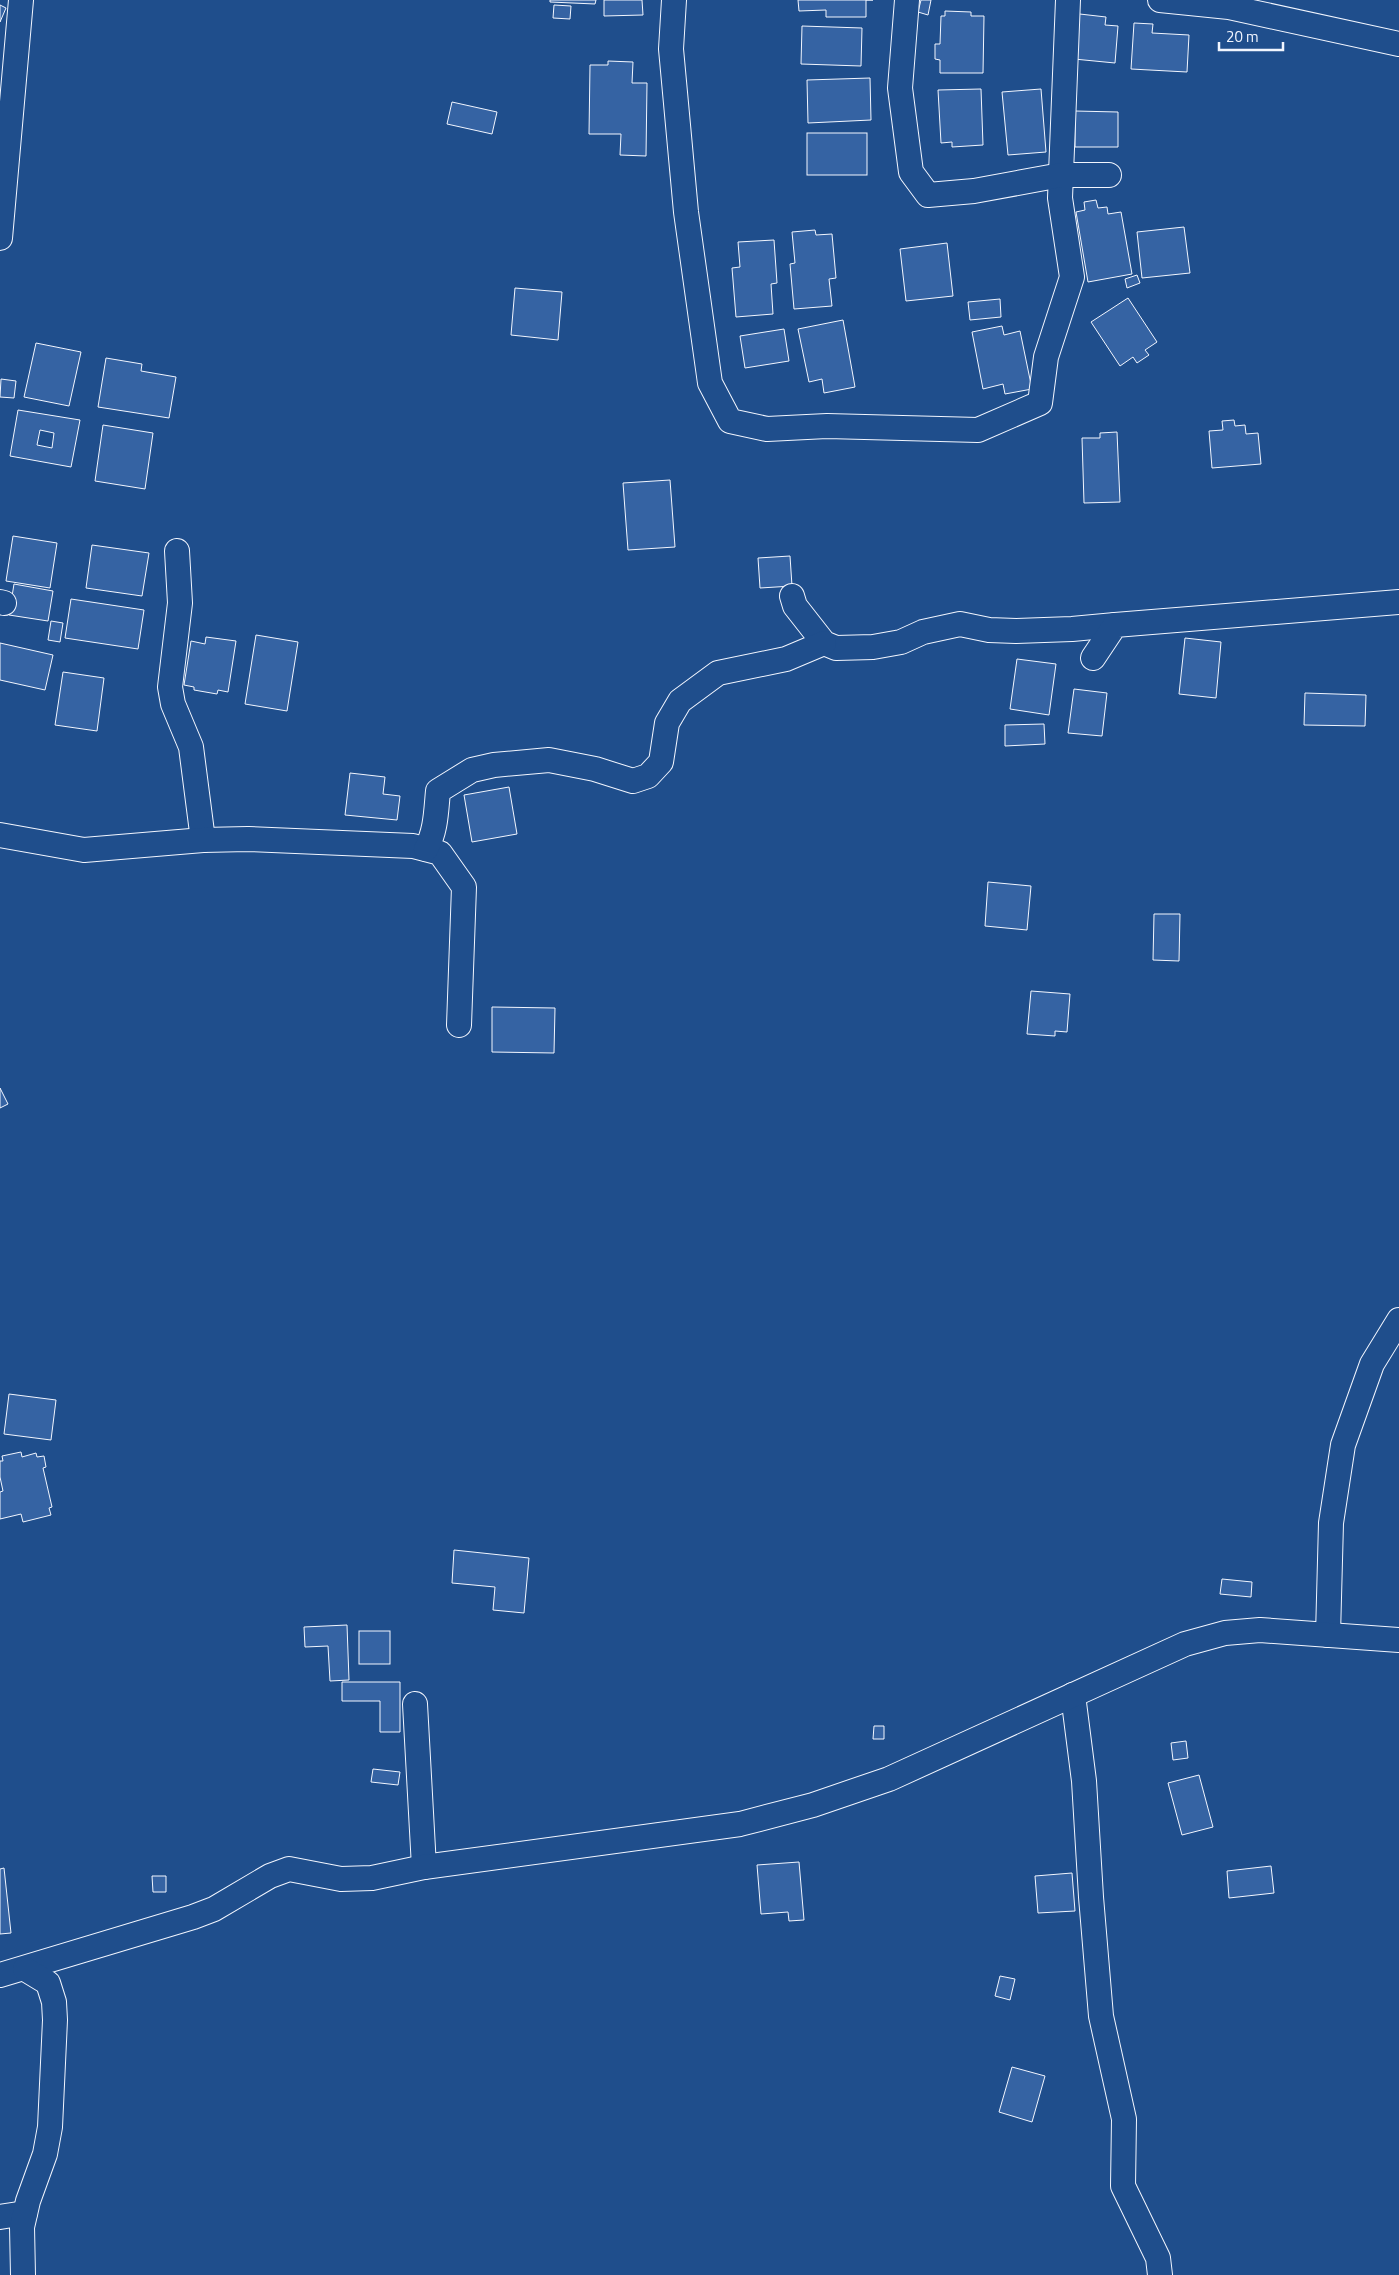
<svg xmlns="http://www.w3.org/2000/svg" width="1399" height="2275" viewBox="0 0 1399 2275" font-family="'Titillium Web',sans-serif">
  <style>
    .building { fill: #3563a3; stroke: #f2f6ff; fill-rule: evenodd }
    .lines { fill: none; stroke-linecap: round; stroke-linejoin: round }
    .minor-casing { stroke: #f2f6ff; stroke-width: 26 }
    .minor { stroke: #1f4e8c; stroke-width: 24 }
  </style>
  <rect width="100%" height="100%" fill="#1f4e8c"/>
  <g class="building">
    <polygon points="550,0 596,0 595,4 550,2"/>
    <polygon points="604,0 642,0 643,15 604,16"/>
    <polygon points="798,0 873,0 866,0 866,17 826,17 826,10 799,11"/>
    <polygon points="921,0 931,0 928,15 918,12"/>
    <polygon points="0,5 6,8 0,22"/>
    <polygon points="554,5 571,6 570,19 553,18"/>
    <polygon points="945,11 971,12 971,16 984,16 983,73 940,73 940,60 935,59 935,44 940,44 941,16 945,16"/>
    <polygon points="1071,13 1106,17 1105,25 1118,26 1115,63 1074,59"/>
    <polygon points="1134,23 1153,24 1152,33 1189,35 1187,72 1131,69"/>
    <polygon points="802,26 862,28 861,66 801,64"/>
    <polygon points="608,61 633,62 632,83 647,83 646,156 620,155 621,134 589,134 590,65 608,65"/>
    <polygon points="870,78 871,120 808,123 807,80"/>
    <polygon points="981,89 983,145 952,147 952,142 941,143 938,90"/>
    <polygon points="1041,89 1046,152 1008,155 1002,92"/>
    <polygon points="452,102 497,112 492,134 447,124"/>
    <polygon points="1075,111 1118,112 1118,147 1075,147"/>
    <rect x="807" y="133" width="60" height="42"/>
    <polygon points="1096,200 1098,208 1107,207 1108,214 1121,212 1132,274 1088,282 1076,212 1085,210 1084,202"/>
    <polygon points="1184,227 1190,273 1142,278 1137,232"/>
    <polygon points="815,230 816,235 832,234 836,278 829,279 832,306 794,309 790,264 795,263 792,232"/>
    <polygon points="774,240 777,283 771,284 773,314 736,317 732,268 740,267 738,242"/>
    <polygon points="947,243 953,296 906,301 900,249"/>
    <polygon points="1137,275 1140,283 1127,288 1125,279"/>
    <polygon points="515,288 562,292 558,340 511,335"/>
    <polygon points="1128,298 1157,342 1145,350 1149,355 1137,363 1133,357 1120,366 1091,322"/>
    <polygon points="1000,299 1001,317 970,320 968,302"/>
    <polygon points="843,320 855,387 824,393 822,379 809,382 798,329"/>
    <polygon points="1002,326 1004,335 1020,331 1032,389 1005,394 1003,384 983,389 972,332"/>
    <polygon points="784,329 789,361 745,368 740,336"/>
    <polygon points="36,343 81,352 69,406 24,397"/>
    <polygon points="106,358 142,364 141,371 176,377 169,418 98,407"/>
    <polygon points="1,379 16,381 14,398 0,397"/>
    <path d="M 18,410 L 80,420 L 71,467 L 10,456 ZM 40,430 L 54,433 L 52,448 L 37,445 Z"/>
    <polygon points="1234,420 1235,426 1245,425 1246,434 1258,433 1261,464 1212,468 1209,431 1223,430 1222,421"/>
    <polygon points="103,425 153,433 145,489 95,481"/>
    <polygon points="1117,432 1120,502 1084,503 1082,438 1100,438 1100,433"/>
    <polygon points="670,480 675,547 628,550 623,483"/>
    <polygon points="13,536 57,543 50,588 6,581"/>
    <polygon points="92,545 149,553 142,596 86,588"/>
    <polygon points="790,556 792,586 760,588 758,558"/>
    <polygon points="14,584 53,591 48,621 9,615"/>
    <polygon points="71,599 144,610 138,649 65,638"/>
    <polygon points="51,621 63,623 60,642 48,640"/>
    <polygon points="256,635 298,642 287,711 245,704"/>
    <polygon points="206,637 236,641 228,692 218,690 217,694 194,690 194,687 184,685 191,641 205,644"/>
    <polygon points="1185,638 1221,642 1216,698 1179,694"/>
    <polygon points="0,643 53,655 45,690 0,680"/>
    <polygon points="1017,659 1056,664 1049,715 1010,709"/>
    <polygon points="63,672 104,678 97,731 55,725"/>
    <polygon points="1074,689 1107,693 1102,736 1068,733"/>
    <polygon points="1305,693 1366,695 1365,726 1304,725"/>
    <polygon points="1044,724 1045,744 1005,746 1005,725"/>
    <polygon points="350,773 385,777 383,794 400,796 397,820 345,815"/>
    <polygon points="509,787 517,834 472,842 464,795"/>
    <polygon points="988,882 1031,886 1027,930 985,926"/>
    <polygon points="1154,914 1180,914 1179,961 1153,960"/>
    <polygon points="1031,991 1070,994 1067,1032 1055,1031 1055,1036 1027,1034"/>
    <polygon points="492,1007 555,1008 554,1053 492,1052"/>
    <polygon points="0,1088 8,1104 0,1108"/>
    <polygon points="9,1394 56,1400 51,1440 4,1434"/>
    <polygon points="21,1452 22,1457 36,1453 37,1457 44,1456 46,1467 43,1468 52,1507 49,1508 51,1515 23,1522 21,1514 0,1519 0,1492 3,1491 0,1477 0,1461 3,1461 2,1456"/>
    <polygon points="454,1550 529,1558 524,1613 493,1610 495,1587 452,1583"/>
    <polygon points="1222,1579 1252,1582 1251,1597 1220,1594"/>
    <polygon points="347,1625 349,1680 330,1681 328,1646 305,1647 304,1627"/>
    <rect x="359" y="1631" width="31" height="33"/>
    <polygon points="342,1682 400,1682 400,1732 380,1732 380,1701 342,1701"/>
    <polygon points="874,1726 884,1726 884,1739 873,1739"/>
    <polygon points="1186,1741 1188,1758 1173,1760 1171,1743"/>
    <polygon points="373,1769 400,1772 398,1785 371,1782"/>
    <polygon points="1199,1775 1213,1827 1182,1835 1168,1783"/>
    <polygon points="799,1862 804,1920 789,1921 788,1912 761,1914 757,1865"/>
    <polygon points="1271,1866 1274,1893 1229,1898 1227,1871"/>
    <polygon points="4,1868 11,1933 0,1934 0,1869"/>
    <polygon points="1072,1873 1075,1911 1038,1913 1035,1876"/>
    <polygon points="152,1876 166,1876 166,1892 153,1892"/>
    <polygon points="1000,1976 1015,1979 1010,2000 995,1996"/>
    <polygon points="1012,2067 1045,2076 1032,2122 999,2112"/>
  </g>
  <g class="lines">
    <defs>
      <g id="minor">
        <polyline points="674,0 671,49 686,212 710,383 730,421 767,429 827,426 978,430 1040,403 1046,357 1072,277 1060,198 1068,0"/>
        <polyline points="907,0 900,88 911,172 928,195 974,191 1061,175 1109,175"/>
        <polyline points="1160,0 1229,7 1399,44"/>
        <polyline points="0,238 21,0"/>
        <polyline points="177,551 180,603 170,687 173,704 191,747 203,840"/>
        <polyline points="792,596 795,606 824,643 836,648 873,647 901,642 923,632 960,624 989,630 1016,631 1072,629 1115,625"/>
        <polyline points="0,602 4,603"/>
        <polyline points="1093,658 1115,625 1399,602"/>
        <polyline points="0,835 84,850 203,840 248,839 413,846 440,853 464,887 459,1025"/>
        <path d="M 426,849 C 436,831 436,812 438,791 L 472,770 L 494,765 L 549,760 L 595,769 L 633,781 L 648,776 L 661,762 L 667,723 L 680,701 L 718,673 L 786,659 L 824,643"/>
        <polyline points="1328,1635 1331,1523 1343,1445 1372,1364 1399,1320"/>
        <polyline points="1073,1695 1084,1781 1091,1897 1101,2016 1124,2119 1123,2186 1158,2258 1160,2275"/>
        <polyline points="415,1704 424,1867"/>
        <polyline points="0,1975 193,1917 214,1909 270,1876 289,1869 341,1879 372,1878 424,1867 740,1824 813,1805 889,1779 1185,1644 1225,1633 1260,1630 1399,1640"/>
        <polyline points="0,2217 25,2213"/>
        <polyline points="23,2275 22,2227 28,2201 45,2154 50,2127 55,2020 54,2002 48,1983 25,1969"/>
      </g>
    </defs>
    <use href="#minor" class="minor-casing"/>
    <use href="#minor" class="minor"/>
  </g>
  <path d="M1219 42v8h64v-8" fill="none" stroke="#f2f6ff" stroke-width="2.5"/>
  <text x="1226" y="42" font-size="15" fill="#f2f6ff" stroke="#1f4e8c" stroke-width="4" paint-order="stroke">20 m</text>
</svg>
